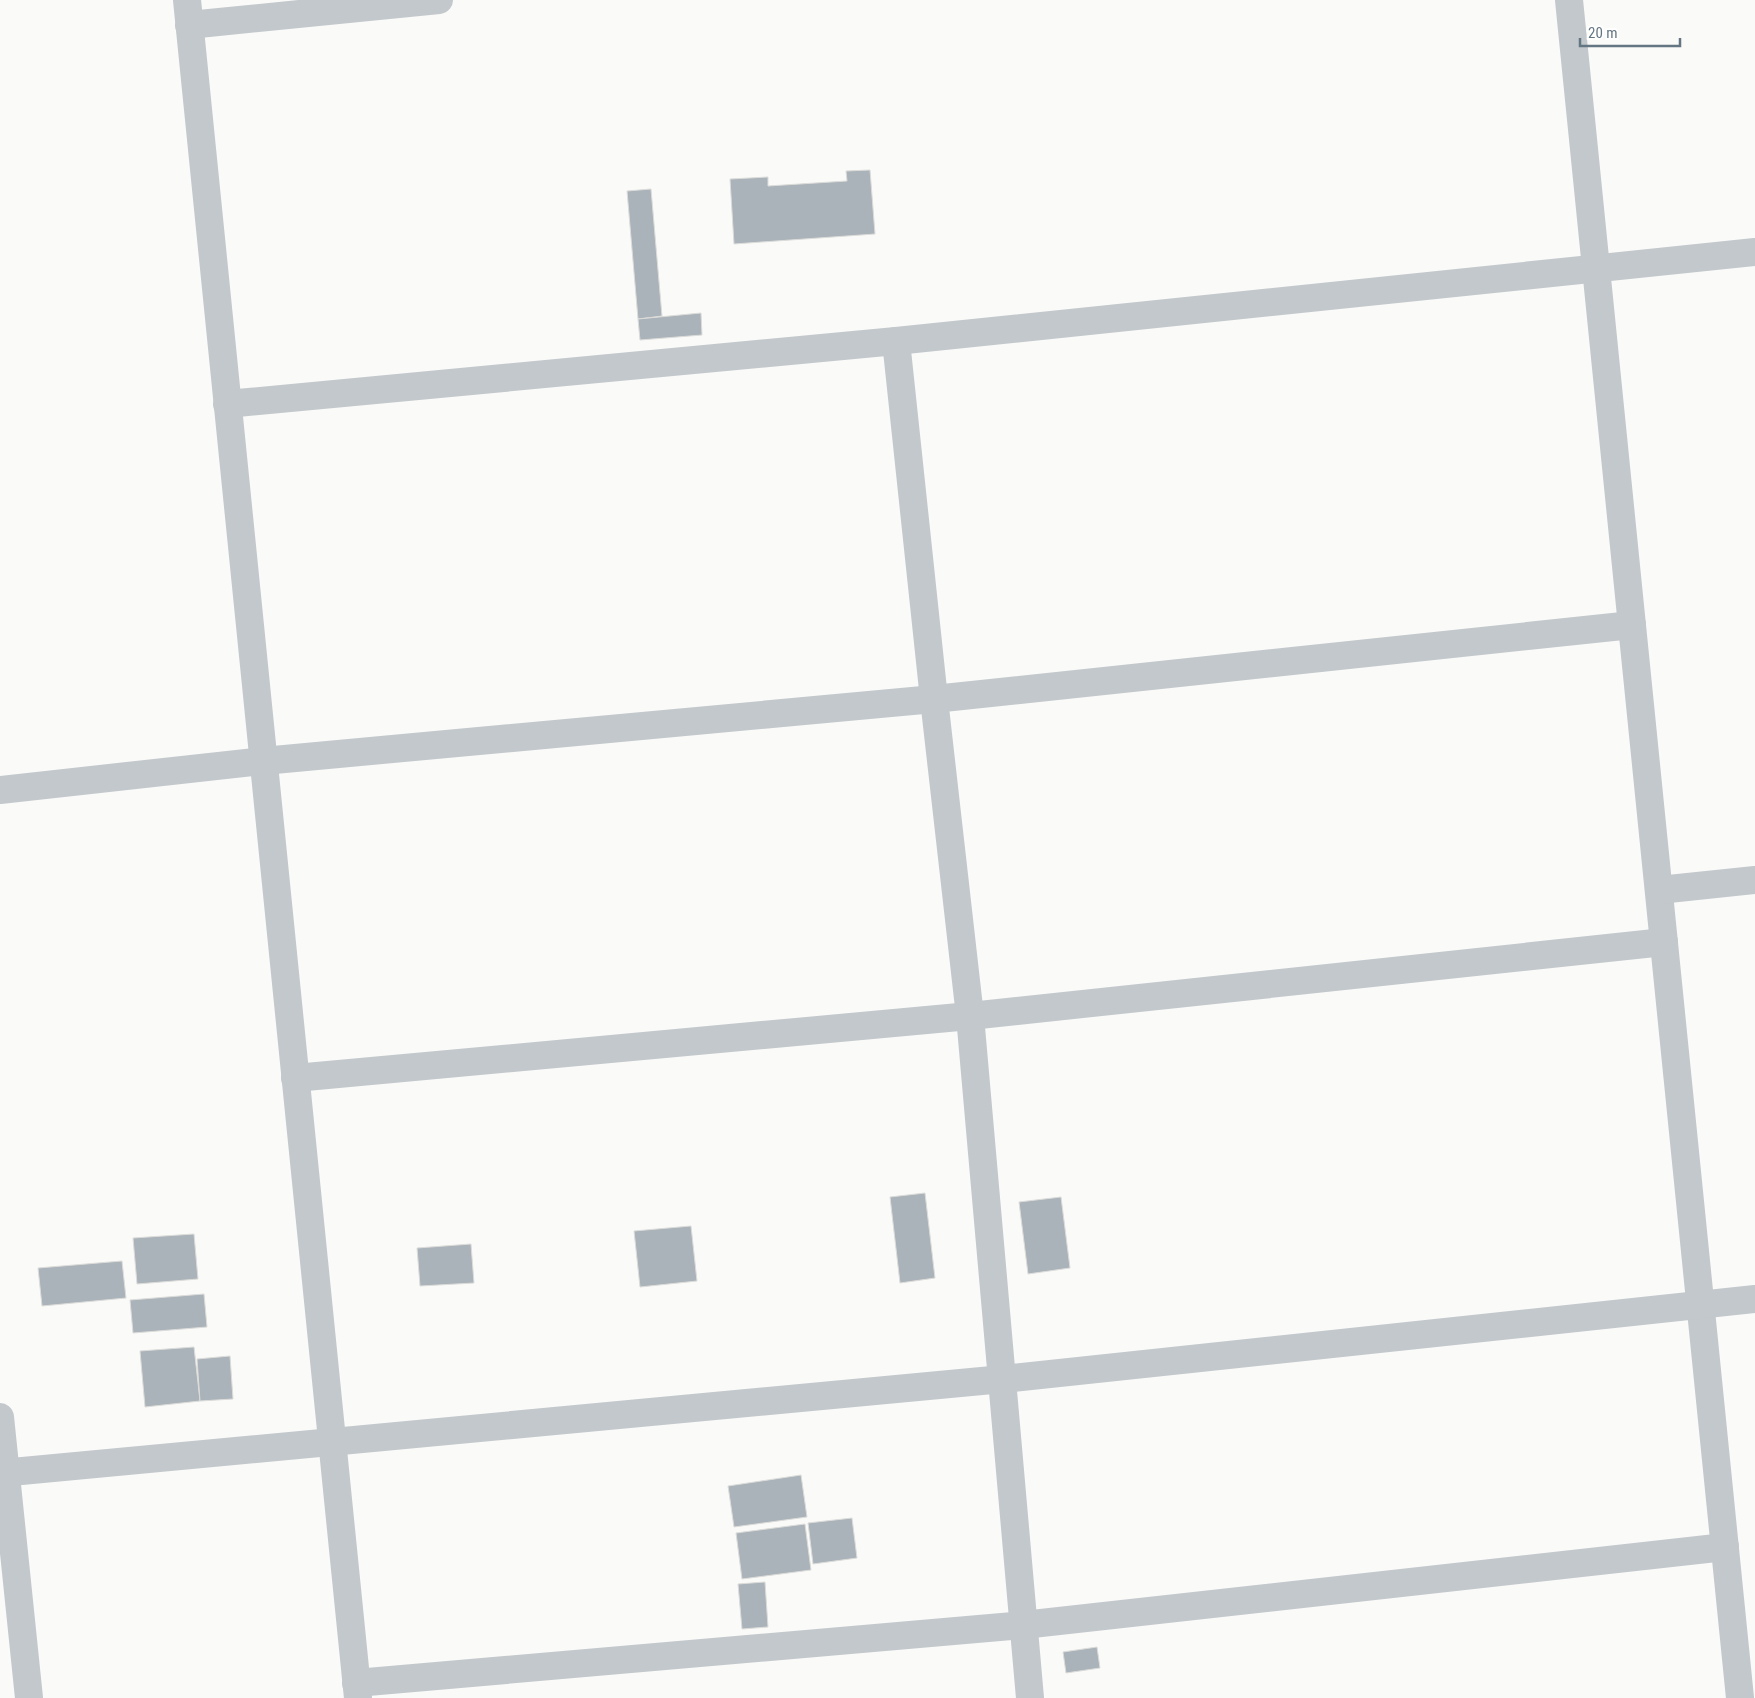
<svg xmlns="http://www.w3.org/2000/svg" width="1755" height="1698" viewBox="0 0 1755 1698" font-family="'Roboto Condensed',sans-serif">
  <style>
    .building { fill: #aab3b9; stroke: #dcdcda }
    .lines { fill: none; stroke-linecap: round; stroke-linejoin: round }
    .minor { stroke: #c3c8cc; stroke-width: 28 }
  </style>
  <rect width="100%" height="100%" fill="#fafaf8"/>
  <g class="building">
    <polygon points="870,170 875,234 734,244 730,179 768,177 768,186 847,181 846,171"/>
    <polygon points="651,189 662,316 638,319 627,191"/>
    <polygon points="701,313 702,335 640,340 638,319"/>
    <polygon points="925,1193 935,1278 900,1283 890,1197"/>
    <polygon points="1061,1197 1070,1268 1028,1274 1019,1202"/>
    <polygon points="691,1226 697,1281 640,1287 634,1231"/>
    <polygon points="194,1234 198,1279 137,1284 133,1238"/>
    <polygon points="471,1244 474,1283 420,1286 417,1248"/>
    <polygon points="122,1261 126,1298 42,1306 38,1268"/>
    <polygon points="204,1294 207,1327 133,1333 130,1300"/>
    <polygon points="194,1347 200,1401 145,1407 140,1351"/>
    <polygon points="230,1356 233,1399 200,1401 197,1359"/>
    <polygon points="801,1475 807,1517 734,1527 728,1486"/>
    <polygon points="852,1518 857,1558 813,1564 808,1523"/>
    <polygon points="805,1524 811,1570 742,1579 736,1533"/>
    <polygon points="765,1582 768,1627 742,1629 738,1584"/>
    <polygon points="1097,1647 1100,1668 1066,1673 1063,1652"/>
  </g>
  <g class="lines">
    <g class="minor">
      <polyline points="187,0 358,1698"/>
      <polyline points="1569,0 1740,1698"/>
      <polyline points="189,25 439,0"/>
      <polyline points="896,341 934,699 970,1016 1030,1698"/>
      <polyline points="227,404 896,341 1755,252"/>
      <polyline points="0,790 263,761 934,699 1632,625"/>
      <polyline points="1659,890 1755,880"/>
      <polyline points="295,1078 970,1016 1664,942"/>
      <polyline points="0,1417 29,1698"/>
      <polyline points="0,1473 1003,1379 1755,1299"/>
      <polyline points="356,1683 1023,1625 1725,1547"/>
    </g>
  </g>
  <path d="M1580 38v8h100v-8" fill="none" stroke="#657683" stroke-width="2.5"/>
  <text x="1588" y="38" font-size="15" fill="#657683" stroke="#ffffff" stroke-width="4" paint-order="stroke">20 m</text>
</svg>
